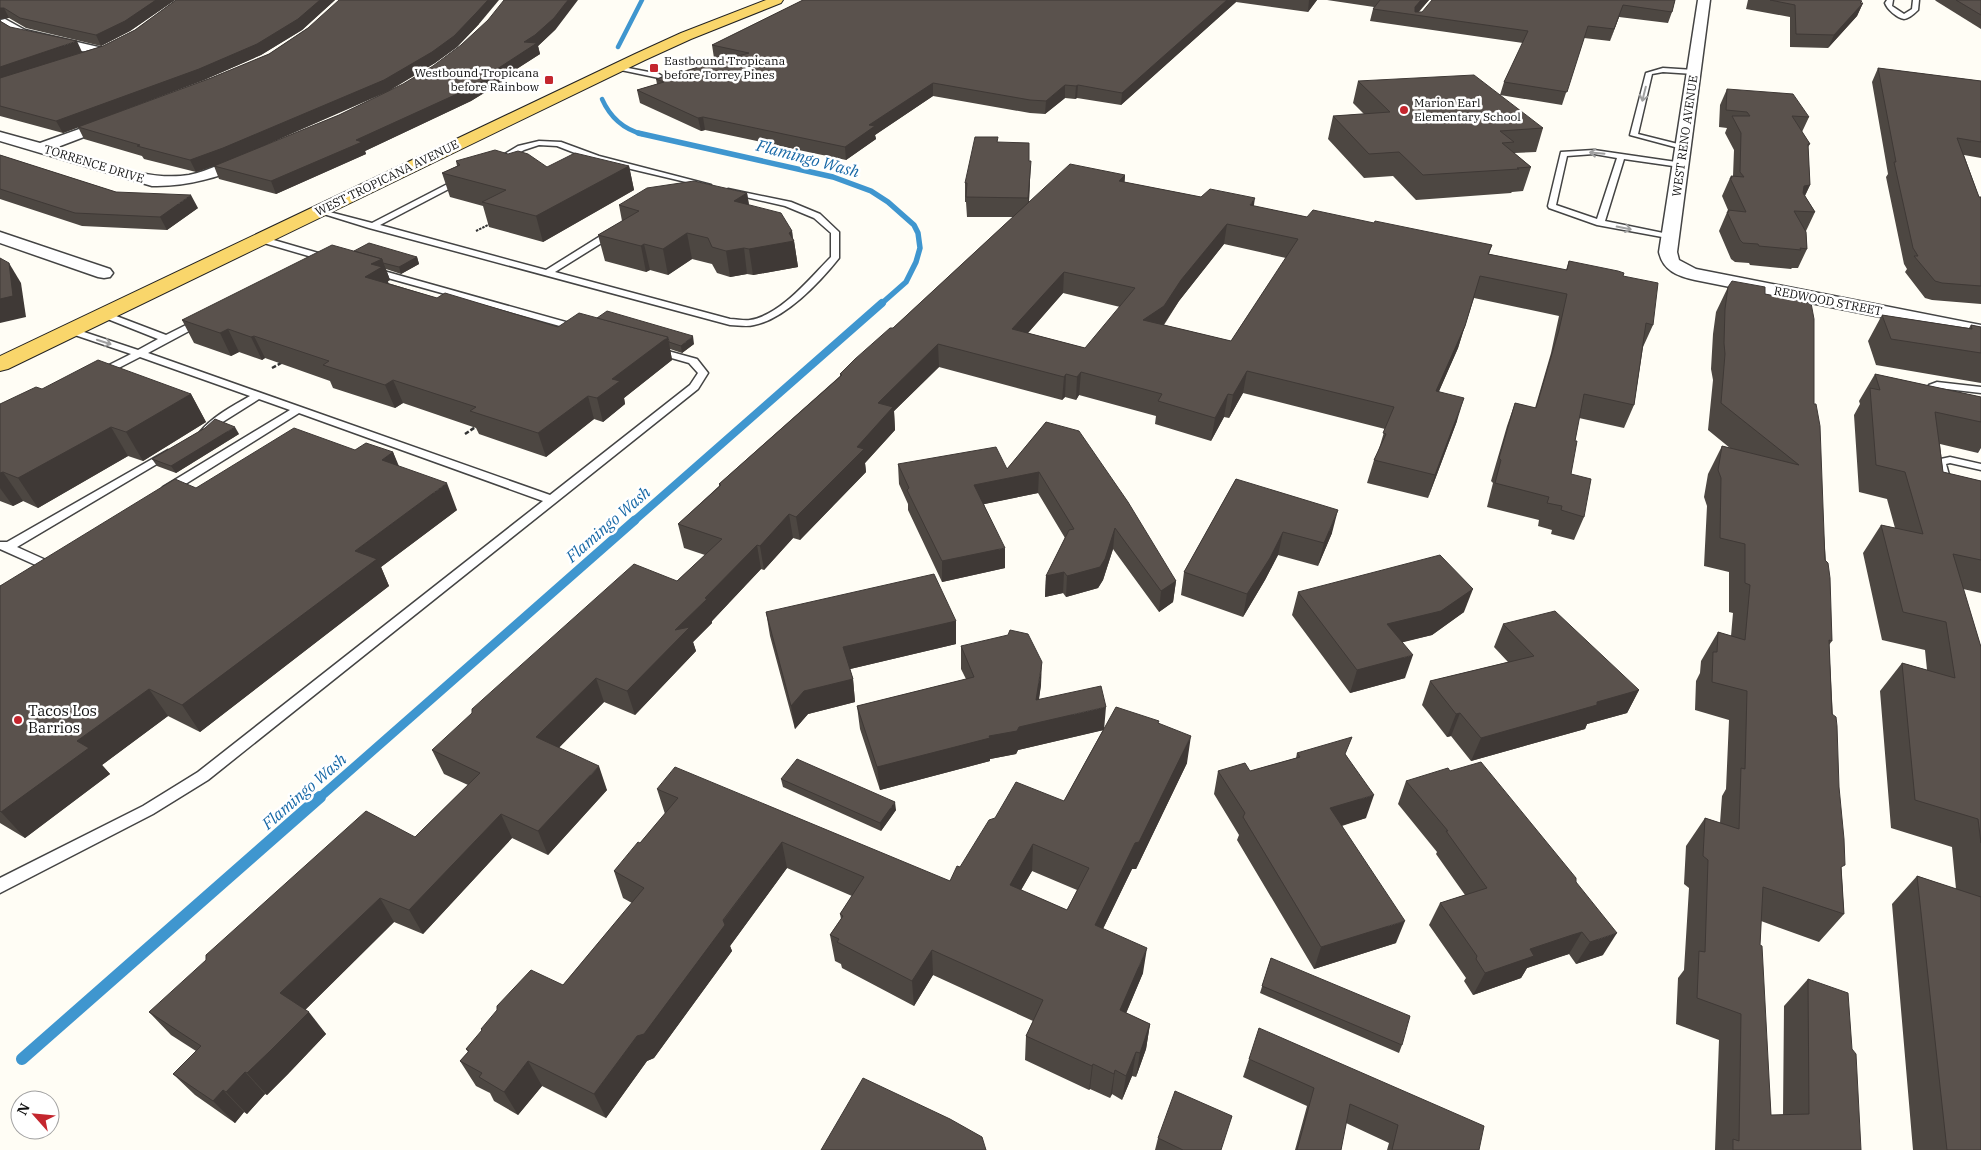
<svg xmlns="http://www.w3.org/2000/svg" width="1981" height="1150" viewBox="0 0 1981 1150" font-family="'IBM Plex Serif',serif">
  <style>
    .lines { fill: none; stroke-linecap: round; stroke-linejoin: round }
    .stream-far4 { stroke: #3f96cf; stroke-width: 4.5 }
    .stream-far3 { stroke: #3f96cf; stroke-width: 5.5 }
    .stream-far2 { stroke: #3f96cf; stroke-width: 8 }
    .stream-far1 { stroke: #3f96cf; stroke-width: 9 }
    .stream { stroke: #3f96cf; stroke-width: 12 }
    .lane-casing { stroke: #444; stroke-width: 3 }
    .street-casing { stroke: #444; stroke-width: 3 }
    .primary-casing { stroke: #222; stroke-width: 2 }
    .path-far1 { stroke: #333; stroke-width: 2; stroke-dasharray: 2.5 1; stroke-linecap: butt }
    .path { stroke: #333; stroke-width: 2.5; stroke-dasharray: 4.5 2; stroke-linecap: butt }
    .lane { fill: #fff; fill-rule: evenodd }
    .street { fill: #fff; fill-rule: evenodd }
    .primary { fill: #f9d66b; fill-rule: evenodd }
    .wall { fill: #4d4742; fill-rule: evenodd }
    .shaded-wall { fill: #3f3936 }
    .building { fill: #5a524d; stroke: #3f3936; fill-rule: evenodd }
    .oneway { stroke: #a0a0a0 }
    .poi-dot { fill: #c4262e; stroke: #fff; stroke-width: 2 }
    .labels { text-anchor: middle; stroke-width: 5; stroke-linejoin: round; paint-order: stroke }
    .far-poi-label { font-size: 12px; fill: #111; stroke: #fff; text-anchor: start }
    .far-street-label { font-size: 12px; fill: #111; stroke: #fff }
    .poi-label { font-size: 15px; fill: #111; stroke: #fff; text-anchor: start }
    .water-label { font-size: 16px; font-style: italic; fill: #1768a6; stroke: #fff }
  </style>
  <rect width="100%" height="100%" fill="#fffdf5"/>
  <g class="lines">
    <g class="stream-far4">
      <polyline points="618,47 642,0"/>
      <path d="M 602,99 C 610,117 623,129 642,134"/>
    </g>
    <polyline class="stream-far3" points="638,133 833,177 871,191 888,202 914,225 918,233 920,248 916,262 906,282 881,304"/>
    <polyline class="stream-far2" points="634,521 882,303"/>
    <polyline class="stream-far1" points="319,798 635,520"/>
    <polyline class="stream" points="22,1059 320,797"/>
    <defs>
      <g id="lane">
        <path d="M 1887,0 L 1893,0 L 1892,6 L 1904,14 L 1912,9 L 1913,0 L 1919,0 L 1918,10 C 1915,13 1908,19 1904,19 C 1897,18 1887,9 1885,3 Z"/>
        <polygon points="618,66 659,74 662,76 659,78 616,69 616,67"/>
        <polygon points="1663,68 1694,70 1697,72 1694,74 1663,72 1652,74 1638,134 1686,146 1686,150 1630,135 1646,73"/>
        <polygon points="539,141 561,142 599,156 711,185 707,187 593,160 557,146 539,145 524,150 502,162 495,160 518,146"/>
        <path d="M 1594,150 L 1683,163 L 1683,167 L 1680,167 L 1624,159 L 1605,221 L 1673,235 L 1673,239 L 1597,225 L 1549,208 L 1548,206 L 1561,152 ZM 1594,154 L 1617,158 L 1597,219 L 1556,205 L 1567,156 Z"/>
        <path d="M 461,177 L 465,179 L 464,181 L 380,225 L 546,270 L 610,230 L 616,230 L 616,234 L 555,272 L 730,319 C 737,319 744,321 750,320 C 781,315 810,278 831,257 L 831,233 L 814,218 L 785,206 L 728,193 L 728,189 L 791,202 L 820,214 L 839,232 L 839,258 C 820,282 785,319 754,325 C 746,327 738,325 730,325 L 369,228 L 314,211 L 318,209 L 372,223 Z"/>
        <polygon points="260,236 332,257 333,259 329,262 257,241 256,239"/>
        <polygon points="373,268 580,326 582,328 580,330 574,330 370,273 369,271"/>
        <path d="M 103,311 L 166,335 L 198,319 L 204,319 L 204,323 L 148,353 L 550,495 L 690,385 L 698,373 L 689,363 L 654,353 L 654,349 L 657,348 L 697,359 L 708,373 L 698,389 L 208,780 L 153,814 L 0,893 L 0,878 L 143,806 L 198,772 L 543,501 L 299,413 L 171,493 L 163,493 L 161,490 L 163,487 L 290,410 L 259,399 L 221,423 L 209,434 L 201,434 L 200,432 C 213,416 233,406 250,396 L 140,357 L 105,375 L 97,375 L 97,371 L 131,354 L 66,332 L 66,328 L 72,328 L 138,350 L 158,339 L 100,316 L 100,312 Z"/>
        <polygon points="1937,382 1981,387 1981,393 1938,388 1937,390 1944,400 1939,403 1935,402 1927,390 1929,385"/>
        <polygon points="168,450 174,453 172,455 17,547 48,561 50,564 48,567 40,567 0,549 0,542 7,542"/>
        <polygon points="1950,457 1981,464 1981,470 1950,463 1946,464 1949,475 1947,477 1939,477 1934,462 1936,460"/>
      </g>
      <g id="street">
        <path d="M 1698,0 L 1710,0 L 1677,252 L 1679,260 L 1696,269 L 1981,325 L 1981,337 L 1695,280 C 1678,276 1663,271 1659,252 Z"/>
        <polygon points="5,19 25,30 107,49 109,52 103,56 17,36 1,26 1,20"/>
        <path d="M 113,117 L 118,118 L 120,121 L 118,124 L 55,148 C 96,160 146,182 189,175 C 209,171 227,160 247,155 L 252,157 L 255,160 L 252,163 C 219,177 188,187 152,186 L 0,141 L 0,132 L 40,143 Z"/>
        <polygon points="0,232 110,269 113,273 110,277 104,278 98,277 0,243"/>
      </g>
      <polygon id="primary" points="766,0 783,0 781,3 691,39 645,60 8,369 0,371 0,356 635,54 681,33"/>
    </defs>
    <use href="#lane" class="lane-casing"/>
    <use href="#street" class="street-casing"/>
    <use href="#primary" class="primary-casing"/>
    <polyline class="path-far1" points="476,231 490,224"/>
    <g class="path">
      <polyline points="272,368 283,362"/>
      <polyline points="465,434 477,426"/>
    </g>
    <use href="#lane" class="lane"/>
    <use href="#street" class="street"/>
    <use href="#primary" class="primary"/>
  </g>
  <g class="wall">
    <polygon points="0,0 175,0 130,31 101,46 26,28 9,18 0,19"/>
    <polygon points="176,0 335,0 302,30 261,55 204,80 63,133 0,116 0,21 10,27 82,52 103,46 135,30"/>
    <polygon points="803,0 1317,0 1308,12 1236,2 1121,105 1077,98 1075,99 1065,98 1045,114 1030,113 933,96 875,135 876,139 846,160 705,130 701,131 640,103 637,90 657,84 656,79 724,60 714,58 712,45"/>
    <polygon points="1327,0 1429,0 1419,12 1675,0 1672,12 1668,23 1619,17 1610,41 1584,38 1562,105 1500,95 1504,82 1523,43 1370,21 1373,9 1374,7"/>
    <polygon points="1748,0 1858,0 1861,3 1863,3 1857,16 1828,48 1790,47 1790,17 1746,9"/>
    <polygon points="1935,0 1981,0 1981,29 1936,1"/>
    <path d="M 479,24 L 457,47 L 435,63 L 389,91 L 556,29 L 538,46 L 540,54 L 501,79 L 502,82 L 471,101 L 365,151 L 366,154 L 276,194 L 219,179 L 214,166 L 217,165 L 196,172 L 144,159 L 142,156 L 84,139 L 78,127 L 211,78 L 269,54 L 308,28 ZM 387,92 L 339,115 L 259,148 Z"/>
    <polygon points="1878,68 1981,81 1981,158 1964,155 1979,197 1981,197 1981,304 1932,300 1925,298 1905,272 1907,269 1904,264 1886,177 1888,174 1872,82"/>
    <polygon points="1358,81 1543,128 1536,152 1514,153 1531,167 1523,191 1512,192 1511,193 1416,200 1393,176 1364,178 1328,139 1333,116 1364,114 1353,103"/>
    <polygon points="1727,89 1809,117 1802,132 1810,144 1808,147 1810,185 1805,196 1815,212 1806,231 1807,249 1798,268 1792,268 1791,269 1750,265 1749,263 1735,262 1731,259 1719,231 1728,210 1722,196 1730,178 1731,176 1733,176 1734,150 1725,133 1727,128 1719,127 1720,105"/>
    <path d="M 998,142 L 1029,161 L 1030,180 L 1029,203 L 1125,175 L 1124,182 L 1201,197 L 1254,206 L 1307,217 L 1374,223 L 1492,245 L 1489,254 L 1566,270 L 1569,261 L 1623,276 L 1653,325 L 1643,347 L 1634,405 L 1624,428 L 1579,418 L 1575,441 L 1571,474 L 1584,517 L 1574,540 L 1551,534 L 1552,530 L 1538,526 L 1539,520 L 1487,507 L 1493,483 L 1491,481 L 1507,426 L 1515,403 L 1535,408 L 1551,353 L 1559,316 L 1474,298 L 1458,348 L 1439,391 L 1457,421 L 1428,498 L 1367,483 L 1374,460 L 1378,452 L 1385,429 L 1243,393 L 1229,418 L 1224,417 L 1211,441 L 1155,424 L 1156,416 L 1079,395 L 1076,400 L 1065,397 L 1062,400 L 939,367 L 894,411 L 895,430 L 865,463 L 866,472 L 800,540 L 793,538 L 764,570 L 761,569 L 712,621 L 712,623 L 693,642 L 696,651 L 635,715 L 604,702 L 559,747 L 607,790 L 548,855 L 512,838 L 423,934 L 394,922 L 305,1010 L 326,1034 L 288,1074 L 267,1095 L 265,1094 L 247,1114 L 244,1112 L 235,1123 L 195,1095 L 173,1074 L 196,1051 L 171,1035 L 149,1012 L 415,837 L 468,785 L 444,774 L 432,750 L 677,581 L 705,555 L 684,548 L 678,524 L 719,486 L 719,484 L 840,376 L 840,374 L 893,328 L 1013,217 L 967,217 L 966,202 L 965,202 L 965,183 ZM 1224,244 L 1286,258 L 1231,341 L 1164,325 L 1179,301 ZM 1063,293 L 1120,307 L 1085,348 L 1028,333 Z"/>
    <polygon points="0,155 116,192 198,208 167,230 82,226 0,199"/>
    <polygon points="456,161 547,167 629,166 634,190 543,242 489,227 483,206 450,197 442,173 457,166"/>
    <polygon points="747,193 749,205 792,231 793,238 794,241 798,267 753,275 747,274 730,277 717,273 712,264 692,259 668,275 650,270 646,272 605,261 598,235 622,221 619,205"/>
    <polygon points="354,251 417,257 419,264 401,274 386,269 390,280 388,281 388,283 437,298 558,327 694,344 682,353 670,349 672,360 624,398 625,404 603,422 594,419 546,457 479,434 476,428 403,403 395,408 333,388 330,381 265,358 262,360 239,352 231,356 194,343 182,320"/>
    <polygon points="1728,287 1765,294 1814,404 1832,641 1829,645 1844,914 1819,942 1761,921 1760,945 1771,1115 1783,1115 1784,1006 1808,979 1861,1150 1715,1150 1719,1040 1676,1024 1678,978 1684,970 1689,888 1684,884 1686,846 1705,818 1720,823 1722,796 1726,789 1729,720 1695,710 1696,681 1700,673 1701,661 1718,632 1731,636 1733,613 1729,612 1729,572 1704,566 1707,506 1704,497 1708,474 1722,446 1730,448 1708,430 1713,380 1711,369 1713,334 1716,312"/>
    <polygon points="1882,315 1969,328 1971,325 1981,327 1981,383 1876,365 1868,341"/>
    <polygon points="1875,374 1981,397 1981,448 1978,453 1940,444 1943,472 1981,481 1981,593 1963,589 1981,647 1981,1150 1913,1150 1892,904 1917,876 1956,889 1952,847 1891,828 1880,691 1902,663 1927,670 1925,650 1882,640 1863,553 1881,525 1895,528 1887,499 1859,492 1854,415 1860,404 1859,401"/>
    <polygon points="42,389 191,394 206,422 143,461 128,456 38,508 23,501 13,506 0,501 0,404"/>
    <polygon points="1046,422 1176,581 1173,602 1159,612 1113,549 1103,580 1098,588 1066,597 1063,593 1045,597 1046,576 1065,538 1038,493 984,504 1005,568 942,582 908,510 908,504 899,484 898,464 1007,469"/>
    <polygon points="205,428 239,434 176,473 157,466 152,459"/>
    <polygon points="355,450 393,452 398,466 457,510 381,567 389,586 200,732 168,716 102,765 110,774 25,838 0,823 0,586 196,488"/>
    <polygon points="1236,479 1332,533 1318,566 1278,555 1265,580 1243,617 1181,595 1184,572"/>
    <polygon points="1298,592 1464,612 1432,635 1402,642 1405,678 1350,693 1292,615"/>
    <polygon points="766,612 956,621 956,644 850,669 853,679 855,702 808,714 795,729 770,636"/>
    <polygon points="1503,624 1639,690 1627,713 1587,724 1585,729 1471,761 1451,736 1447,737 1422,705 1430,681 1508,662 1494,647"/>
    <path d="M 961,646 L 1041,685 L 1039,699 L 1104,729 L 1159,723 L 1187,763 L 1136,869 L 1132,869 L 1103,929 L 1143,973 L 1126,1013 L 1150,1024 L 1146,1049 L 1136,1077 L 1132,1076 L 1122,1100 L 1112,1094 L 1110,1098 L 1090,1089 L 1089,1090 L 1025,1060 L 1026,1036 L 1033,1021 L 933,975 L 914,1006 L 842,968 L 841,964 L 835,961 L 830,935 L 841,919 L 840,914 L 852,896 L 787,868 L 730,946 L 732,951 L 654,1058 L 647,1061 L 606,1118 L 542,1086 L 518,1115 L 494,1101 L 490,1093 L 476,1086 L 460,1061 L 468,1052 L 466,1049 L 482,1031 L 481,1029 L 563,985 L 632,903 L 623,898 L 614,871 L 640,843 L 665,814 L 657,789 L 950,881 L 960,867 L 1064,801 L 1103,730 L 1018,750 L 1016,754 L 990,759 L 990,761 L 880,790 L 860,729 L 857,706 L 966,679 L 961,669 ZM 1032,871 L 1077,890 L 1067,910 L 1021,890 Z"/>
    <polygon points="1297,753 1346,755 1366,818 1342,826 1396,943 1314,969 1237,840 1239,835 1214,794 1218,771 1250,771 1296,758"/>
    <polygon points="781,779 896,810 881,831 783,787"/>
    <polygon points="1406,781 1576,882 1603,955 1576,964 1569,954 1559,957 1527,968 1521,978 1473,995 1464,981 1466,978 1429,925 1440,903 1465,895 1436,854 1437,852 1398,804"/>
    <polygon points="1271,958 1402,1045 1399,1053 1260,993"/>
    <polygon points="1249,1059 1479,1150 1387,1150 1389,1143 1346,1123 1341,1150 1295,1150 1307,1106 1243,1077"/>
    <polygon points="1158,1138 1221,1150 1155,1150"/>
  </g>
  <g class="shaded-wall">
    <polygon points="156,0 175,0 130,31 101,46 96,35"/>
    <polygon points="320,0 335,0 302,30 261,55 204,80 63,133 56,121"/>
    <polygon points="488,0 499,0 479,24 457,47 435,63 388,91 229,161 196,172 190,160"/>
    <polygon points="568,0 578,0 556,29 538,46 540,54 501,79 502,82 471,101 365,151 366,154 276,194 271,181 356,140 494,71"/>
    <polygon points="1227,0 1236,0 1236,2 1121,105 1122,93"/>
    <polygon points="1309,0 1317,0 1308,12"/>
    <polygon points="1421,0 1429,0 1415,15 1415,7"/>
    <polygon points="1862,1 1858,9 1863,3 1857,16 1828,48 1834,35"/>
    <polygon points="1623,5 1619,17 1610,41 1614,29"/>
    <polygon points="0,8 4,8 9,18 0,19"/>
    <polygon points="77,41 82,52 0,80 0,67"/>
    <polygon points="933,83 933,96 875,135 876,139 846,160 845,147 869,125"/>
    <polygon points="1065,85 1065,98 1045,114 1046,101"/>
    <polygon points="1078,85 1077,98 1075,99 1076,86"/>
    <polygon points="703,117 705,130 701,131 698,118"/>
    <polygon points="1031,161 1028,218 1028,198"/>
    <polygon points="629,166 634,190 543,242 536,216"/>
    <polygon points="1125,175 1124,195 1119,181"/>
    <polygon points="1810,185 1801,203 1804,186"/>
    <polygon points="747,193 751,218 734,201"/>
    <polygon points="191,195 198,208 167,230 160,217"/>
    <polygon points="1255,198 1252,218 1250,205"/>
    <polygon points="1227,224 1224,244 1179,301 1161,328 1143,320 1181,280"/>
    <polygon points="792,231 793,242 794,241 798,267 753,275 749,249 789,233"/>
    <polygon points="687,233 692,259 668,275 663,249"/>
    <polygon points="644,244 650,270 646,272 641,246"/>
    <polygon points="744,248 747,274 730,277 726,251"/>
    <polygon points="417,257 419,264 401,274 399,267"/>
    <polygon points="382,259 390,280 388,281 390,289 365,277 371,264"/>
    <polygon points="9,263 21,283 26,317 0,323 0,299"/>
    <polygon points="1064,272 1063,293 1012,351 1012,329"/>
    <polygon points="1480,276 1458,348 1429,414 1436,391"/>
    <polygon points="228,329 239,352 231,356 220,333"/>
    <polygon points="254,336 265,358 262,360 251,337"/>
    <polygon points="693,336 694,344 682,353 681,346"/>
    <polygon points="668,337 672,360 624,398 625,404 603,422 597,398 612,379"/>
    <polygon points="938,344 939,367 894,411 895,430 865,463 866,472 800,540 796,517 857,447 878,403"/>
    <polygon points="1247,371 1243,393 1229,418 1233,395"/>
    <polygon points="1081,372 1079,395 1076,400 1077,377"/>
    <polygon points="1066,374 1065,397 1062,400 1064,377"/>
    <polygon points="393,380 403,403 395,408 385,385"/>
    <polygon points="191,394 206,422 143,461 126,432"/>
    <polygon points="1228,394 1224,417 1211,441 1215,418"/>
    <polygon points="588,396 594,419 546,457 538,433"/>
    <polygon points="1464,398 1457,421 1428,498 1435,475"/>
    <polygon points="111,427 128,456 38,508 18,478"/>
    <polygon points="235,427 239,434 176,473 171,466"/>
    <polygon points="393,452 404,478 382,460"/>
    <polygon points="3,472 23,501 13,506 0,488 0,473"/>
    <polygon points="1039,472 1038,493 975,506 974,485"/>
    <polygon points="447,483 457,510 381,567 389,586 200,732 182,705 355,551"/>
    <polygon points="1338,510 1332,533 1318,566 1324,543"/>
    <polygon points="789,514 793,538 764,570 760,546"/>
    <polygon points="1115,528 1113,549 1103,580 1098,588 1066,597 1067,576"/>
    <polygon points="1283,532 1278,555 1265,580 1243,617 1247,594"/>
    <polygon points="757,545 761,569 712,621 712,623 693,642 696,651 635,715 627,691 675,630 705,598"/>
    <polygon points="1005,548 1005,568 942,582 942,561"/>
    <polygon points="1064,572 1063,593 1045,597 1046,576"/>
    <polygon points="1176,581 1173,602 1159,612 1161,591"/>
    <polygon points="1473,589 1464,612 1432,635 1380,648 1387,624"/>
    <polygon points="956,621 956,644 846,670 843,647"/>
    <polygon points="1413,655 1405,678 1350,693 1357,670"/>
    <polygon points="1042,662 1041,685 1035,723 1036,700"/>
    <polygon points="596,678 604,702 546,761 536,737"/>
    <polygon points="853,679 855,702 808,714 795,729 791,706 804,691"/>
    <polygon points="149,689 168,716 102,765 110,774 25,838 1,812 77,741"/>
    <polygon points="1639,690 1627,713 1587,724 1585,729 1471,761 1481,738 1597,702"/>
    <polygon points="1106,707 1104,730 1018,750 1016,754 990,759 990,761 880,790 877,767 1019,727"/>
    <polygon points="1460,713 1451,736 1447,737 1456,714"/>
    <polygon points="1191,736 1187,763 1136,869 1132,869 1092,951 1095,925 1135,843"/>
    <polygon points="599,766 607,790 548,855 538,831"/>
    <polygon points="1374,795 1366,818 1323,831 1330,808"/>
    <polygon points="895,802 896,810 881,831 880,823"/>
    <polygon points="501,814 512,838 423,934 409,910"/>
    <polygon points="782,842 787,868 730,946 732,951 654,1058 647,1061 606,1118 594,1094"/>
    <polygon points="1033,844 1032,871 1009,911 1010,885"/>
    <polygon points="380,898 394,922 299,1016 280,993"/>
    <polygon points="1405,921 1396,943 1314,969 1321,947"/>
    <polygon points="1582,932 1569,954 1527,968 1521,978 1473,995 1485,973 1530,949"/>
    <polygon points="1617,933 1603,955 1576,964 1590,942"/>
    <polygon points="1147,948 1143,973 1117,1035 1120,1010"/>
    <polygon points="932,950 933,975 914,1006 912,981"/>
    <polygon points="309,1012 326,1034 288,1074 267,1095 247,1073"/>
    <polygon points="1150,1024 1146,1049 1136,1077 1140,1053"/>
    <polygon points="1136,1052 1132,1076 1122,1100 1126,1076"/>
    <polygon points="528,1061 542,1086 518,1115 504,1092"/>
    <polygon points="1093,1064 1090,1089 1089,1090 1092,1066"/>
    <polygon points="1115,1070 1112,1094 1110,1098 1114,1074"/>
    <polygon points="245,1072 265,1094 247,1114 226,1092"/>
    <polygon points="223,1090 244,1112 235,1123 213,1101"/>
  </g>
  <g class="building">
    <polygon points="0,0 156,0 125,21 96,35 20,18 4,8 0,8"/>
    <polygon points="176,0 320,0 298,19 257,44 199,69 56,121 0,106 0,78 103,46 135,30"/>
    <polygon points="339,0 488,0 476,13 454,36 432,52 384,80 223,148 190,160 137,146 140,145 78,127 211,78 269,54 308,28"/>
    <polygon points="504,0 568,0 554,18 535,35 524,42 537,43 494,71 499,71 468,89 356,140 362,142 271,181 214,166 339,115 403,84 433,66 461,45 488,20"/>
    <polygon points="803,0 1227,0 1122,93 1078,85 1076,86 1065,85 1046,101 1030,100 933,83 869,125 875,126 845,147 703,117 698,118 637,90 664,82 656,79 749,53 712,45"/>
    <polygon points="1380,0 1421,0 1415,7 1415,12 1422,12 1432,0 1675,0 1672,12 1623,5 1614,29 1588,26 1567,92 1504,82 1528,31 1373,9"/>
    <polygon points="1770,0 1858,0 1862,1 1860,3 1863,3 1834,35 1796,34 1795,5"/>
    <polygon points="1956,0 1981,0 1981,15"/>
    <polygon points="0,21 10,27 77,41 0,67"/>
    <polygon points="1878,68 1981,81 1981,142 1957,138 1979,197 1981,197 1981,286 1942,283 1935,281 1914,256 1918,256 1913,248 1894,162 1896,162"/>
    <polygon points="1474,75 1543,128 1500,131 1514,142 1502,143 1531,167 1517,168 1519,169 1423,175 1399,152 1369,154 1333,116 1390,112 1358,81"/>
    <polygon points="1727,89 1793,94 1809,117 1792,116 1810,144 1808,144 1810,185 1804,186 1803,193 1815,212 1794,211 1806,232 1807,249 1800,248 1801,250 1759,246 1758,244 1743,243 1740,240 1727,212 1729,212 1728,210 1746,212 1730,178 1732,178 1731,176 1744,177 1740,172 1741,133 1732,116 1750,116 1747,112 1726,110"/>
    <polygon points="975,137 998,137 997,142 1029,143 1029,161 1031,161 1028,198 966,197 967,183 965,183"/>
    <polygon points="495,150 508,154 518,151 528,154 547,167 575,153 629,166 536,216 482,202 506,190 442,173 460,165 456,161"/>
    <polygon points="0,155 116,192 191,195 160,217 75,213 0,189"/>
    <path d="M 1070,164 L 1125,175 L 1119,181 L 1201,197 L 1210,189 L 1255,198 L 1250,205 L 1307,217 L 1313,210 L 1374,223 L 1375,221 L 1492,245 L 1488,254 L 1567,270 L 1569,261 L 1618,271 L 1624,273 L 1623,276 L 1658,283 L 1653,325 L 1646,323 L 1634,405 L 1584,394 L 1575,441 L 1577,441 L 1571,474 L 1591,479 L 1584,517 L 1561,510 L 1562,506 L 1547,503 L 1549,497 L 1495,483 L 1501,460 L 1499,458 L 1515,403 L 1536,408 L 1559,330 L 1567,294 L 1480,276 L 1465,326 L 1436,391 L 1464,398 L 1435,475 L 1374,460 L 1386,434 L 1383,433 L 1394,407 L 1247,371 L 1233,395 L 1228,394 L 1215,418 L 1158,401 L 1162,394 L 1081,372 L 1077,377 L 1066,374 L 1064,377 L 938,344 L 878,403 L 893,407 L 857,447 L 864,449 L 796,517 L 789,514 L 760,546 L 757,545 L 705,598 L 707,599 L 675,630 L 690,627 L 627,691 L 596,678 L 536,737 L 599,766 L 538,831 L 501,814 L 409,910 L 380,898 L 280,993 L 309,1012 L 269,1052 L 247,1073 L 245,1072 L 226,1092 L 223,1090 L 213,1101 L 173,1074 L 201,1046 L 149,1012 L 206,960 L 206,955 L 366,811 L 415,837 L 480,773 L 432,750 L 472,713 L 472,709 L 492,691 L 634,564 L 677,581 L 722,539 L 678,524 L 721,485 L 719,484 L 842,375 L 840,374 L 855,359 L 890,328 L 893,328 ZM 1227,224 L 1298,239 L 1231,341 L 1143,320 L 1164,306 L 1181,280 ZM 1064,272 L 1135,288 L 1085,348 L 1012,329 Z"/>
    <polygon points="694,181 747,193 734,201 781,213 792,231 789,233 794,241 749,249 744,248 726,251 712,247 708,238 687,233 663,249 644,244 641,246 598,235 639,211 619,205 647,188"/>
    <polygon points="369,243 417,257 399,267 383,263 382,259 354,251"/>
    <polygon points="332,245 382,259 371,264 382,267 365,277 437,298 445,293 558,327 579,313 668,337 612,379 620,381 597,398 588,396 538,433 470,411 476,407 393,380 385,385 323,365 329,361 254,336 251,337 228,329 220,333 182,320"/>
    <polygon points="0,258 9,263 13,296 0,299"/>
    <polygon points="1732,281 1765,287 1765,294 1811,303 1814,319 1814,404 1816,404 1820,426 1825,560 1828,563 1830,578 1832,641 1829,640 1832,714 1836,717 1837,726 1839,787 1844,839 1845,865 1841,867 1844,914 1763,887 1760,945 1762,946 1771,1115 1809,1114 1808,979 1848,993 1852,1049 1856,1054 1861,1150 1733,1150 1733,1139 1739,1141 1741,1014 1697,998 1699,951 1705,952 1708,860 1703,856 1705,818 1739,829 1741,768 1745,769 1747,691 1712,682 1713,652 1717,652 1718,632 1745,640 1750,585 1745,583 1745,544 1720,538 1721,478 1718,470 1722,446 1799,465 1721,403 1725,354 1724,343 1725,309 1728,287"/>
    <polygon points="607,311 693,336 681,346 669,342 668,337 597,318"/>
    <polygon points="1882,315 1972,329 1971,325 1981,327 1981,353 1891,339"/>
    <polygon points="98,360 191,394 126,432 111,427 18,478 3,472 0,473 0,404 36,387 42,389"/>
    <polygon points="1875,374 1981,397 1981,422 1935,412 1943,472 1981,481 1981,560 1953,554 1981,647 1981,843 1978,819 1915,800 1902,663 1955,678 1946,622 1903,612 1881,525 1923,534 1905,472 1876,465 1870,388 1880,390"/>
    <polygon points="215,419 235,427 171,466 152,459 205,428"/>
    <polygon points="1046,422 1079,431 1128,502 1176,581 1161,591 1115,528 1105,559 1100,567 1067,576 1064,572 1046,576 1069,530 1074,529 1039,472 974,485 1005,548 942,561 907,490 909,488 898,464 996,447 1007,469"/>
    <polygon points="294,428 355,450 366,443 393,452 382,460 447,483 355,551 377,559 182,705 149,689 77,741 89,748 1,812 0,811 0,586 175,479 196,488"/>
    <polygon points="1236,479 1338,510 1324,543 1283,532 1270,558 1247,594 1184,572"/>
    <polygon points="1440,555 1473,589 1441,611 1387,624 1413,655 1357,670 1298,592"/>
    <polygon points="934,574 956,621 843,647 853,679 804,691 791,706 766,612"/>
    <polygon points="1555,611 1639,690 1597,702 1597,705 1481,738 1460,713 1456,714 1430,681 1534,656 1503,624"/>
    <polygon points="1010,630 1028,634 1042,662 1036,700 1101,686 1106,707 1019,727 1017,731 989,736 990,738 877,767 857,706 974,677 961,646 1008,635"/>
    <path d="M 1116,707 L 1159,721 L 1158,723 L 1191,736 L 1139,842 L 1135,843 L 1095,925 L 1147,948 L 1120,1010 L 1150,1024 L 1140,1053 L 1136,1052 L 1126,1076 L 1115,1070 L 1114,1074 L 1093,1064 L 1092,1066 L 1026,1036 L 1043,1000 L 932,950 L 912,981 L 837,942 L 839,939 L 830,935 L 843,916 L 840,914 L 864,877 L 782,842 L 723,920 L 725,925 L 644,1034 L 637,1036 L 594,1094 L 528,1061 L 504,1092 L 479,1077 L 482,1073 L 460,1061 L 469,1051 L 466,1049 L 482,1030 L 481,1029 L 497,1010 L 497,1006 L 531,970 L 563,985 L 644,888 L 614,871 L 638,842 L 640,843 L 678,798 L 657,789 L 675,767 L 950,881 L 957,866 L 960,867 L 989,820 L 995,818 L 1016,782 L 1064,801 ZM 1033,844 L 1089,868 L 1067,910 L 1010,885 Z"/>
    <polygon points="1352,737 1345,754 1374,795 1330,808 1405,921 1321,947 1243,817 1245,813 1218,771 1245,763 1250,771 1300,757 1297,753"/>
    <polygon points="797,759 895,802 880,823 781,779"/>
    <polygon points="1481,762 1576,878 1576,882 1617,933 1590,942 1582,932 1572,935 1530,949 1534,956 1485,973 1476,959 1477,956 1440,903 1487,888 1446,831 1448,831 1406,781 1448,768 1450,771"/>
    <polygon points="1917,876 1981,897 1981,1150 1947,1150"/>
    <polygon points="1271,958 1410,1016 1402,1045 1262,986"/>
    <polygon points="1259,1028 1484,1126 1479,1150 1392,1150 1398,1125 1350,1104 1341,1150 1297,1150 1314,1088 1249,1059"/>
    <polygon points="863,1078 950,1119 982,1137 986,1150 821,1150"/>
    <polygon points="1175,1091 1232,1116 1221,1150 1183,1150 1158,1138"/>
  </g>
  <defs><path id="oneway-shaft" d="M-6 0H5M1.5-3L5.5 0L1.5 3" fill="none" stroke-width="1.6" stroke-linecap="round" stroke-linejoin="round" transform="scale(1.25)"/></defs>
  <g class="oneway">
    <use href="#oneway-shaft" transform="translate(1644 94) rotate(104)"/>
    <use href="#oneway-shaft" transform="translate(1597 153) rotate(-175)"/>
    <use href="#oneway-shaft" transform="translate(1624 228) rotate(11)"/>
    <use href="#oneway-shaft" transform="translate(104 342) rotate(18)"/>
  </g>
  <g class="poi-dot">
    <rect x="649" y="63" width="10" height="10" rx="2.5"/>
    <rect x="544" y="75" width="10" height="10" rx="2.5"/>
    <circle cx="1404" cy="110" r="5"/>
    <circle cx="18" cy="720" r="5"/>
  </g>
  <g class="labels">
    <g class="far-poi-label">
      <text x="664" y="65">Eastbound Tropicana<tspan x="664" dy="14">before Torrey Pines</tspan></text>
      <text x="539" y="77" text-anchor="end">Westbound Tropicana<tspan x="539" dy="14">before Rainbow</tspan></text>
      <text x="1414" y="107">Marion Earl<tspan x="1414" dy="14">Elementary School</tspan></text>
    </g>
    <g class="far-street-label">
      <text transform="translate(1685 136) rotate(-82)" y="4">WEST RENO AVENUE</text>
      <text transform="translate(94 164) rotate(17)" y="4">TORRENCE DRIVE</text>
      <text transform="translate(387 178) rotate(-26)" y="4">WEST TROPICANA AVENUE</text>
      <text transform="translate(1828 301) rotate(11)" y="4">REDWOOD STREET</text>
    </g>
    <g class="poi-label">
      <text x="28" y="716">Tacos Los<tspan x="28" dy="17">Barrios</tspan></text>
    </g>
    <g class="water-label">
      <text transform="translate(808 158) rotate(15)" y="6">Flamingo Wash</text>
      <text transform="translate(608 524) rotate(-41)" y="6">Flamingo Wash</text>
      <text transform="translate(304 791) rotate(-41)" y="6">Flamingo Wash</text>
    </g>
  </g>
  <g transform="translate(35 1115) rotate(297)"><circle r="24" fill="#ffffff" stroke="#a0a0a0"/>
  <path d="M0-4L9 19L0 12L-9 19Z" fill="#c4262e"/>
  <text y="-8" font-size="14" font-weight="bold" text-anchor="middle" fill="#111111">N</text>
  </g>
</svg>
